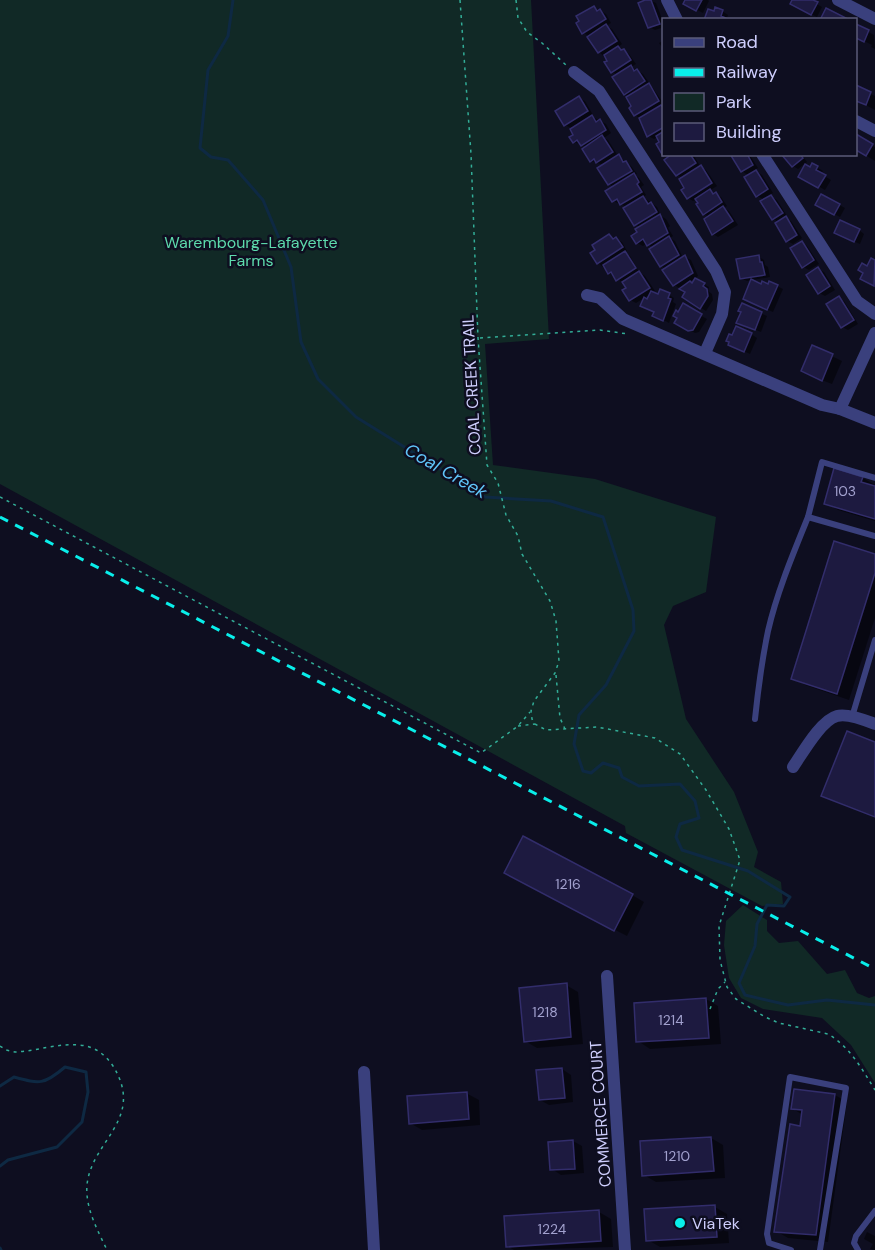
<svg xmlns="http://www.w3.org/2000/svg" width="875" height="1250" viewBox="0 0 875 1250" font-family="'DM Sans',sans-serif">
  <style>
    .green { fill: #112926 }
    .shadow { fill: #0007 }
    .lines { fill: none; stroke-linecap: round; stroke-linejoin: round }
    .stream { stroke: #0e2943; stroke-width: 3 }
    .building { fill: #1d1a40; stroke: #322d6b; stroke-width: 1.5 }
    .path { stroke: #32ad97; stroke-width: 1.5; stroke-dasharray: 3 4.5; stroke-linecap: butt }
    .lane { stroke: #3a407d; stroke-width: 6 }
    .street { stroke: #3a407d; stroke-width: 12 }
    .rail { stroke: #09eeea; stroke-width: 3; stroke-dasharray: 9 8; stroke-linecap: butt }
    .poi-dot { fill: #09eeea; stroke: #0e0e20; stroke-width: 2 }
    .labels { text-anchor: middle; stroke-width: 5; stroke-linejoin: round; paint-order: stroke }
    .number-label { font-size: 14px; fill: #a2a1ce }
    .park-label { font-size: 16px; fill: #5ddaac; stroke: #0e0e20 }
    .street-label { font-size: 16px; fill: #cecefd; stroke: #0e0e20 }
    .poi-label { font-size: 16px; fill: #cecefd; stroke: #0e0e20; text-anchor: start }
    .water-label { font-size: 18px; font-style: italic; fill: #60c5f9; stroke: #0e0e20 }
  </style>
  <rect width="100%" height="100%" fill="#0e0e20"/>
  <g class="green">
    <polygon points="0,0 531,0 549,339 485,344 493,465 595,479 716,517 706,592 673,606 664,625 686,719 734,792 758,852 754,867 781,882 783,904 762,906 626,833 625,826 0,484"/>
    <polygon points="743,905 767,920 767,931 779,943 798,941 827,974 845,970 857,993 869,998 875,996 875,1083 851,1045 822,1018 763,1009 741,998 729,978 724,945 726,921"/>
  </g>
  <g class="shadow">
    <polygon points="649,0 656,3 664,24 664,27 655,30 649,27"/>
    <polygon points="687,0 708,0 709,1 703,13 685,4"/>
    <polygon points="794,0 810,0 822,7 817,17 792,4"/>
    <polygon points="594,7 606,14 611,23 606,26 612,29 622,44 618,47 629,54 636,64 631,67 643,74 664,104 661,106 664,108 664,154 658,137 654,139 648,136 641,119 635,115 631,108 633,107 630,97 625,94 618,75 612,72 609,61 599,52 590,37 584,33"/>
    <polygon points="722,11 728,15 726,20 705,20"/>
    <polygon points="856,25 874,35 875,49 871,47 872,45 856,37"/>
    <polygon points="664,40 664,50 659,43"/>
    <polygon points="856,87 875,96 875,110 856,100"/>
    <polygon points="579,98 585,101 593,115 591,116 606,124 611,133 604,138 608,140 618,156 631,166 637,174 635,175 639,178 644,185 641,187 646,195 643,197 657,207 661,216 666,219 670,226 668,228 673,236 670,238 675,241 683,258 685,257 691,260 698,276 689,282 693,285 696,280 709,287 708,291 712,294 713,300 706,311 684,297 687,292 674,285 666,269 661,266 653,248 647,243 643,246 637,243 641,228 635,224 627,207 613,201 614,187 609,184 604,165 591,161 587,147 574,142 575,135 571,128 565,125"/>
    <polygon points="856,136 875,147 875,161 856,149"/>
    <polygon points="664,154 693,154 700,166 706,170 717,186 709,191 721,197 727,206 724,208 729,211 738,225 718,237 713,234 709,217 704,214 697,199 693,201 688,198 683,178 677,175 670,158"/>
    <polygon points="732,154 749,154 758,168 754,170 762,175 773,193 769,195 777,200 787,216 785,218 791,221 802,238 793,244 787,241 779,222 773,219 765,200 757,196 749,176 742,171"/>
    <polygon points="783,154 801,154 807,162 798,169 793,166"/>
    <polygon points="813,165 823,171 821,174 831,180 825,190 800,176"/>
    <polygon points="822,196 845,208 840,217 817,205"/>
    <polygon points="859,230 864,234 860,244 841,236"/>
    <polygon points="610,236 622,242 627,251 624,253 630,256 639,272 645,276 655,291 652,293 659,296 669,295 674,298 673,302 676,304 669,323 660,318 648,301 652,293 636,303 630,300 628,288 623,283 598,263"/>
    <polygon points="802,242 807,246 819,264 809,270 803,267"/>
    <polygon points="759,257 764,260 765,265 768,267 770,277 747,281 741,278"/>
    <polygon points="818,269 824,272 835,290 825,296 819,293"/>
    <polygon points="761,285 777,286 783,289 773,312 750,302"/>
    <polygon points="839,298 844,301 858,324 848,330 842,327"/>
    <polygon points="742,305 767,316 761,332 744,325"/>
    <polygon points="684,306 707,319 699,332 695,333 676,322"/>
    <polygon points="751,334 757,338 750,354 735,347"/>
    <polygon points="813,347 842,361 832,384 811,376"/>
    <polygon points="835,470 863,478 875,485 875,521 838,510 826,503"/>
    <polygon points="875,556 875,618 849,700 805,685 793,678"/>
    <polygon points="875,744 875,818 835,802 823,795"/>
    <polygon points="518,880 632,895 644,902 627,936"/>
    <polygon points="566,985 578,992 583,1044 537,1048 525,1041"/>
    <polygon points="706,999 718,1006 721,1044 650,1049 638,1041"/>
    <polygon points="562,1069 571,1075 573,1102 549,1105 540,1100"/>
    <polygon points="466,1093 479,1100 480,1125 422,1130 410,1123"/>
    <polygon points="835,1095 847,1102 828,1242 788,1238 776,1231 802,1127 803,1115 793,1109"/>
    <polygon points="711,1138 723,1145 725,1178 656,1182 644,1175"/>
    <polygon points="573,1141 582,1146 584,1173 561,1175 552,1169"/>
    <polygon points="715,1207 727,1214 729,1243 660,1247 648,1240"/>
    <polygon points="599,1212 611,1219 613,1247 514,1250 507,1246"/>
    <polygon points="867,1232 875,1236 875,1250 870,1249 873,1244 864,1239"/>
  </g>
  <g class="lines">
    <g class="stream">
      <polyline points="233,0 228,36 208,70 200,148 211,157 228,160 263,200 291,267 301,342 318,379 356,417 485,497 551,501 603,517 633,610 634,631 606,685 579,715 574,744 583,771 591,773 603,763 619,768 622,777 639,786 680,784 695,801 699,818 680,824 676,837 682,850 748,871 790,897 784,906 767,905 757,924 755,946 739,983 745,995 788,1005 827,1000 875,1005"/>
      <path d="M 0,1086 L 14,1077 C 40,1084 44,1085 65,1067 L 86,1072 L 88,1092 L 82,1122 L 57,1147 L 8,1160 L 0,1166"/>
      <polyline points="0,1248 1,1250"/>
    </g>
  </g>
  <g class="building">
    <polygon points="645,0 651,0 660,24 648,28 638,3"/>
    <polygon points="685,0 702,0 696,11 683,4"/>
    <polygon points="792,0 813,0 818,2 811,15 790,4"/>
    <polygon points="594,6 597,11 600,9 606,19 582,34 576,23 579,21 576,16"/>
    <polygon points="715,7 723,10 721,16 730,20 704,20 708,9 714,11"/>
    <polygon points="826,8 846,18 845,20 820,20"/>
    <polygon points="606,24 617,41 598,53 587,37"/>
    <polygon points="856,24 869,30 864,42 856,38"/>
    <polygon points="618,46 621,50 624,49 631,60 611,73 604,62 607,61 604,55"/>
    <polygon points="631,65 634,71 637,69 645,81 624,95 612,77"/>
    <polygon points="649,83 659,101 634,116 629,108 631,106 626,97"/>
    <polygon points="856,85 871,92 866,105 856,101"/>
    <polygon points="579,96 588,111 564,126 555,111"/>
    <polygon points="661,105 664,108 664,127 647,137 639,118"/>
    <polygon points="592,115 596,122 600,119 606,130 581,146 577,140 573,143 569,137 573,135 570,129"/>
    <polygon points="664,131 665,154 663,156 656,144 659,142 656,136"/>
    <polygon points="856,134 873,144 866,156 856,150"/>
    <polygon points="602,135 613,152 596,163 594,159 590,162 582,149"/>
    <polygon points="619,154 623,162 626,161 632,171 608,185 597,168"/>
    <polygon points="672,154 690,154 696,163 676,176 664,160"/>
    <polygon points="730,154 747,154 753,165 741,172"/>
    <polygon points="781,154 800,154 803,158 792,167"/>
    <polygon points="812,163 818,166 816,170 826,175 818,188 798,177 805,164 810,167"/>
    <polygon points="701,165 712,183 687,199 681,190 684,188 679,179"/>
    <polygon points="756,170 768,189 756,197 744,177"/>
    <polygon points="634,173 639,182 637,184 642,192 620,205 617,199 612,202 605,191"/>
    <polygon points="710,189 713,194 716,192 722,202 703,215 696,204 698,203 695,199"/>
    <polygon points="821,194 840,204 834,215 815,205"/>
    <polygon points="771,195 783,213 772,220 760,201"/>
    <polygon points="643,196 648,204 651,202 657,212 634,226 623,208"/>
    <polygon points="723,206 733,221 712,235 704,219"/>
    <polygon points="660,214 668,233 647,246 643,239 636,244 631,236 637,232 635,229"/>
    <polygon points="786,216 797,235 786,242 775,223"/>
    <polygon points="840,220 860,229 854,242 834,233"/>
    <polygon points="609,234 613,239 616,237 623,247 597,264 590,253 595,250 592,245"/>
    <polygon points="669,236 679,255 660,267 649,249"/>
    <polygon points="802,241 814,260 802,268 790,248"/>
    <polygon points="625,251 636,268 616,281 611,272 608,274 603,265"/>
    <polygon points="685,255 693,273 673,286 662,270"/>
    <polygon points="759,255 760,262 762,262 765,275 740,279 736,259"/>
    <polygon points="871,258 875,260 874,286 860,279 863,273 858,270 862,263 867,266"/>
    <polygon points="818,267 830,286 818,294 806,275"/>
    <polygon points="639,271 650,288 629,301 622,290 626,288 622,282"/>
    <polygon points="695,278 705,283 703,286 707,289 708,296 700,309 682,297 685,292 679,289 690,281 692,283"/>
    <polygon points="751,279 761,284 762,281 768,284 769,281 778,285 767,310 743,299"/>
    <polygon points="660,289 670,293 668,298 671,299 663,321 652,316 654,312 640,306 644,297 647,299 651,291 658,294"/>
    <polygon points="839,296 854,320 841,328 826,304"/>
    <polygon points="683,303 702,314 693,330 688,331 674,323 677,318 673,316 676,310 678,312"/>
    <polygon points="742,303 762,312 755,330 736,323 741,312 738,311"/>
    <polygon points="736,326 752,333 744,352 728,345 729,342 726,341 729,334 732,335"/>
    <polygon points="812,345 833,354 822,381 801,371"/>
    <polygon points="834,468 863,477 861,482 875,486 875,519 824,504"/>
    <polygon points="834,541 875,554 875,573 837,694 791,679"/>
    <polygon points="847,731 875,742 875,817 821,796"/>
    <polygon points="523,836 633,894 614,931 504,873"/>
    <polygon points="567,983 571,1037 524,1042 519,988"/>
    <polygon points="706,998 709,1038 636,1042 634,1003"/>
    <polygon points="562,1068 565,1098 539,1100 536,1070"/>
    <polygon points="794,1089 835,1094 816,1235 774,1232 790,1124 800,1126 802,1110 791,1109"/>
    <polygon points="467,1092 469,1119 409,1124 407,1096"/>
    <polygon points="711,1137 714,1171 642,1176 640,1141"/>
    <polygon points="573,1140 575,1169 550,1170 548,1142"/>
    <polygon points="715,1205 717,1237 646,1241 644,1209"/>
    <polygon points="599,1210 601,1241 506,1247 504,1216"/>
  </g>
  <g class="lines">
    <g class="path">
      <path d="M 460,0 L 471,154 L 478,338 L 487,465 L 498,483 L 506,515 L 518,536 L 522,554 L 550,601 L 556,621 L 559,661 L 555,673 L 534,701 L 531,711 L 532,719 L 535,724 L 546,730 L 597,727 L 655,738 L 680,754 L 706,790 L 729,829 L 740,860 L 719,926 L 720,960 L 727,987 L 736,999 L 765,1017 L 779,1023 L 828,1034 C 850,1047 862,1069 875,1090"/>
      <polyline points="516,0 518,18 527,32 542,43 566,65"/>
      <polyline points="480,338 600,330 628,334"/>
      <polyline points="0,497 481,753 518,726 530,712"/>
      <polyline points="556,675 560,718 565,729"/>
      <polyline points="518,726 535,724"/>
      <polyline points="710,1009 718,989 725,982"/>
      <path d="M 0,1046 L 6,1050 L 15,1052 C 37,1051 58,1043 79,1045 C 94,1046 105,1054 113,1066 C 146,1119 91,1141 87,1185 C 85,1208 98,1231 107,1250"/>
    </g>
    <g class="lane">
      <polyline points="875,478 822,462 808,517 875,536"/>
      <polyline points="852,717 875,640"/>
      <path d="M 755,719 C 758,690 762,660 768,631 C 777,592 793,554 808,517"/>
      <polyline points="791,1250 769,1243 767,1234 790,1077 846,1088 820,1250"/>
      <polyline points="858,1250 854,1243 856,1236 875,1211"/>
    </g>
    <g class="street">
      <polyline points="667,0 677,20"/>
      <polyline points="838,0 875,19"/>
      <polyline points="574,72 599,91 716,271 725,292 722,314 705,353"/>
      <polyline points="856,121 875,131"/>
      <polyline points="762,154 857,301 875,314"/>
      <polyline points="587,295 600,298 623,319 822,405 840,409"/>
      <polyline points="875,333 840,409 875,423"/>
      <path d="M 793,767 C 802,754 821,720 837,716 C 847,713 865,720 875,724"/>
      <polyline points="607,976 625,1250"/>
      <polyline points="364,1072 374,1250"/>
    </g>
    <polyline class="rail" points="0,517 875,969"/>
  </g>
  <circle class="poi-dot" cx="680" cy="1223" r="6"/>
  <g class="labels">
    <g class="number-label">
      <text x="845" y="496">103</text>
      <text x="568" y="889">1216</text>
      <text x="545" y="1017">1218</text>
      <text x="671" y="1025">1214</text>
      <text x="677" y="1161">1210</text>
      <text x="552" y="1234">1224</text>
    </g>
    <g class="park-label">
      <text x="251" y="248">Warembourg-Lafayette<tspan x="251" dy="18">Farms</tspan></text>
    </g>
    <g class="street-label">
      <text transform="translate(471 385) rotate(-93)" y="6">COAL CREEK TRAIL</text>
      <text transform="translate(600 1114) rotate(-94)" y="6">COMMERCE COURT</text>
    </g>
    <g class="poi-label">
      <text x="692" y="1229">ViaTek</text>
    </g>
    <g class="water-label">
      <text transform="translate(446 471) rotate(30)" y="6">Coal Creek</text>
    </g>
  </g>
  <rect x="662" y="18" width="195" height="138" fill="#0e0e20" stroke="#5b5b78" stroke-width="1.5"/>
  <rect x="674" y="38" width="30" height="9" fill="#3a407d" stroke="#5b5b78" stroke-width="1.5"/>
  <text x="716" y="48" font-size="18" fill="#cecefd">Road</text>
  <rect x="674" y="68" width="30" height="9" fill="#09eeea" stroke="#5b5b78" stroke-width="1.5"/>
  <text x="716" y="78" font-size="18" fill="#cecefd">Railway</text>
  <rect x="674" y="93" width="30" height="18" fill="#112926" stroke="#5b5b78" stroke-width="1.5"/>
  <text x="716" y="108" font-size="18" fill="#cecefd">Park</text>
  <rect x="674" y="123" width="30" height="18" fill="#1d1a40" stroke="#5b5b78" stroke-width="1.5"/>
  <text x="716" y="138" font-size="18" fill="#cecefd">Building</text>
</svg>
